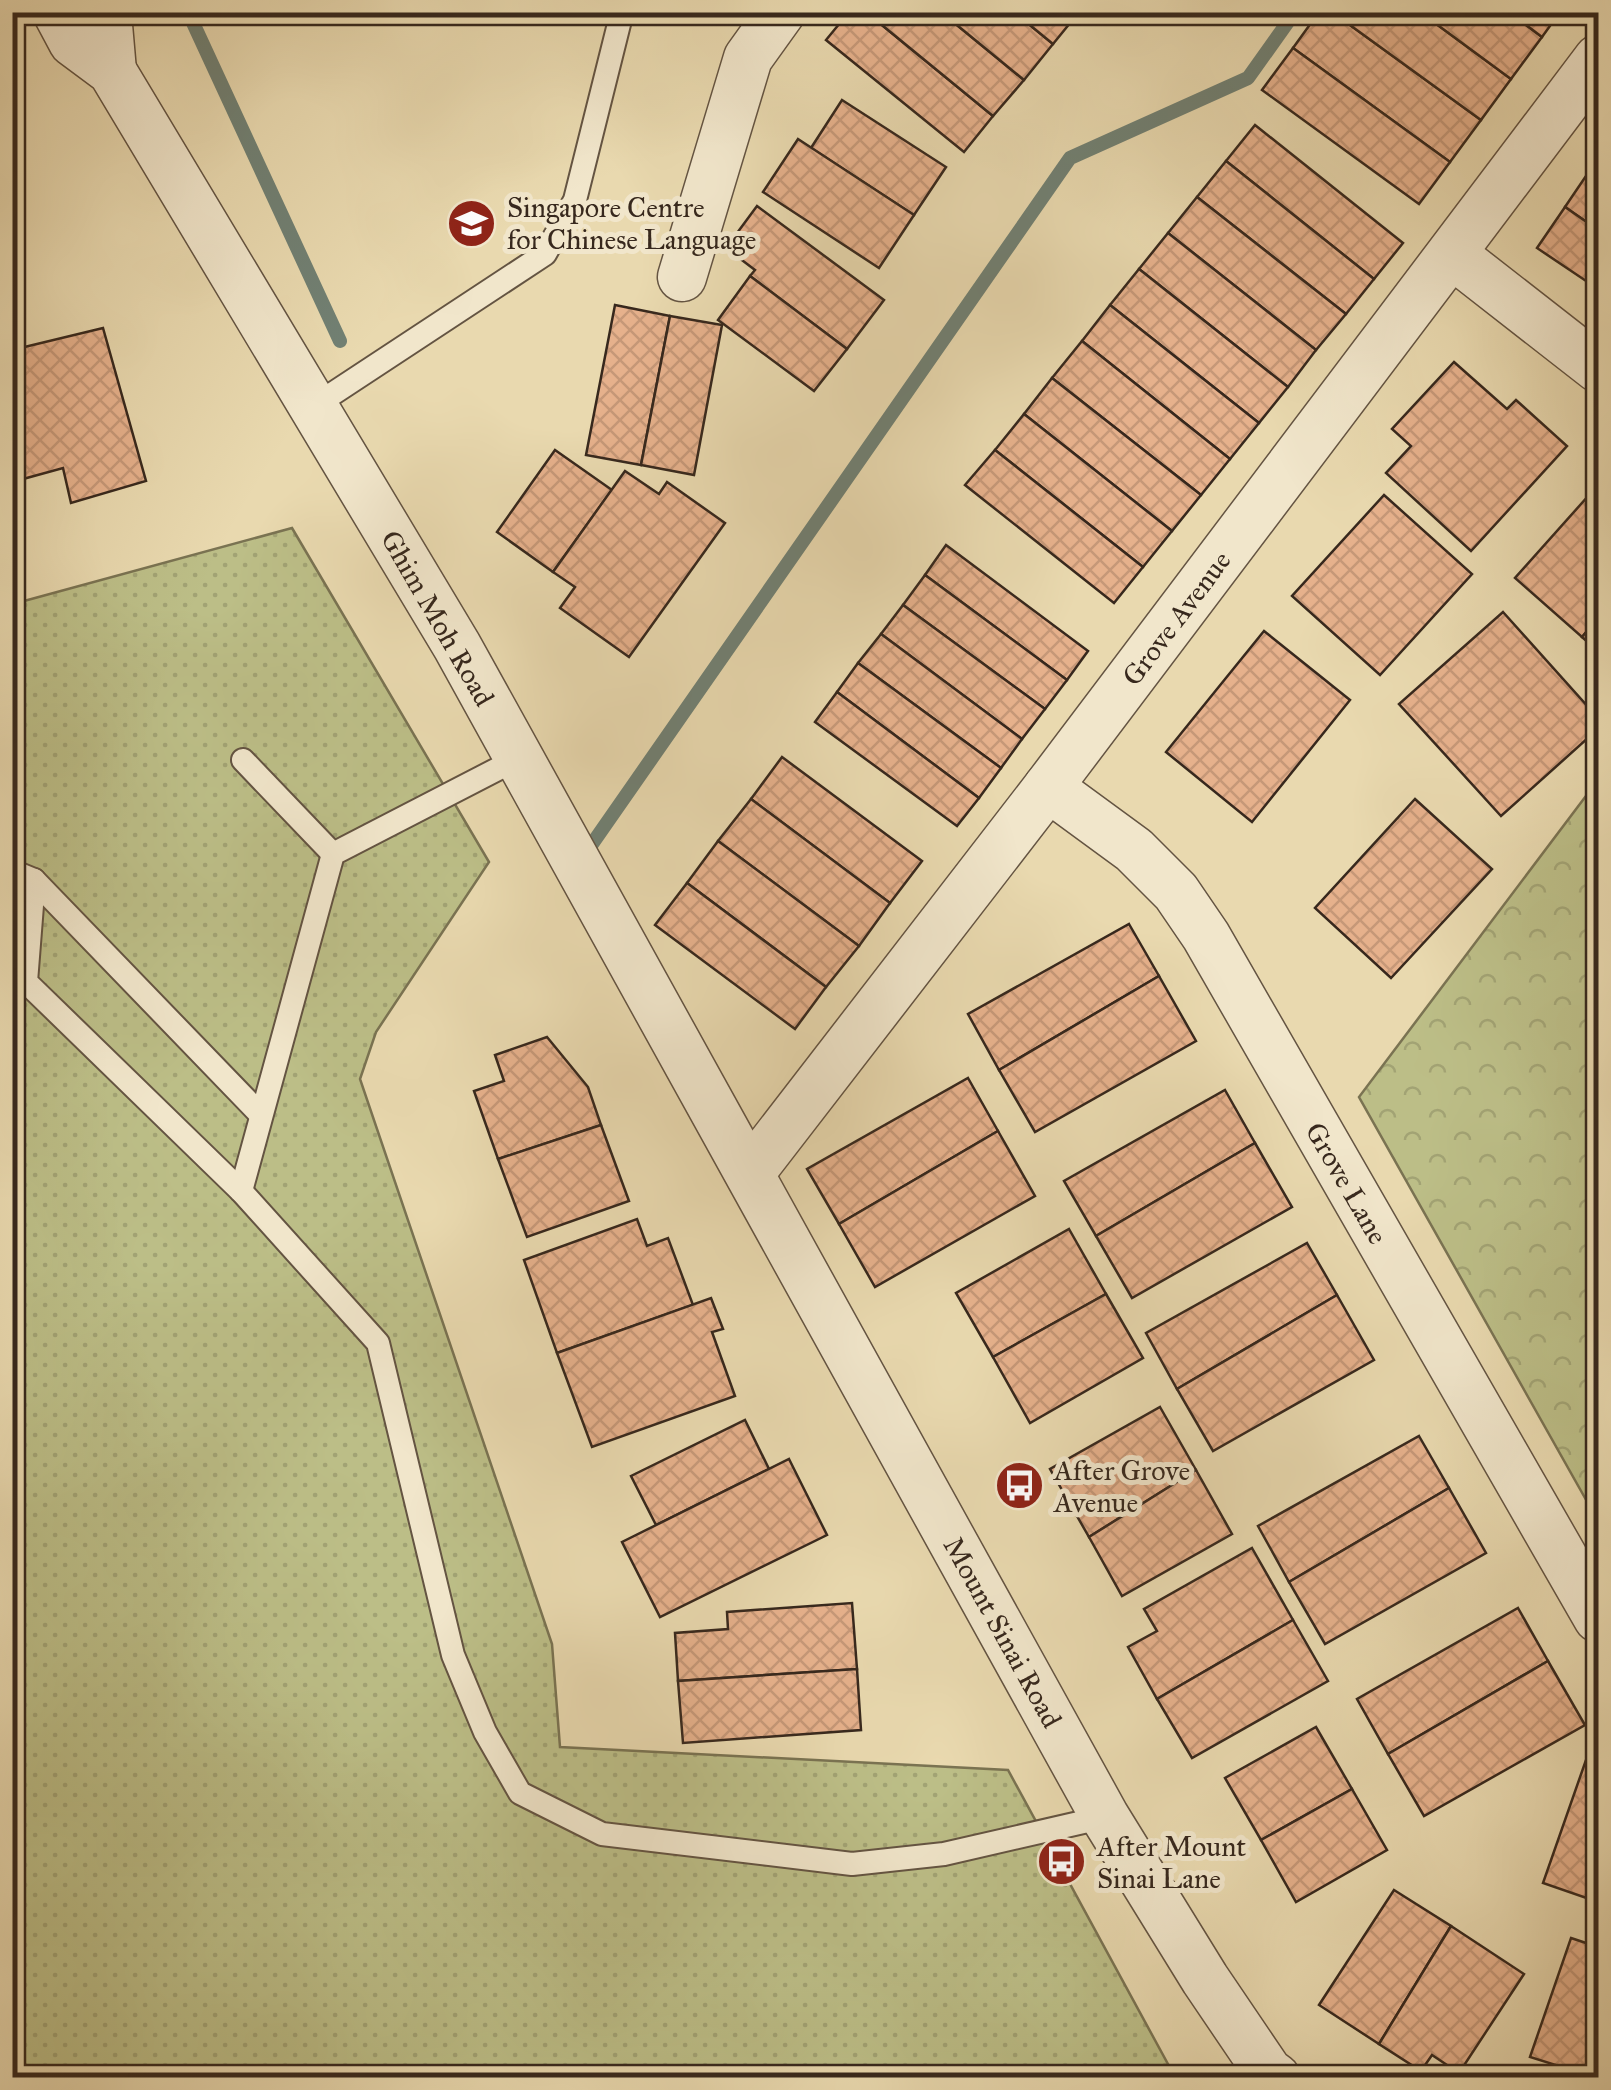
<svg xmlns="http://www.w3.org/2000/svg" width="1611" height="2090" viewBox="0 0 1611 2090" font-family="'IM FELL Great Primer',serif">
  <style>
    .grass { fill: url(#grass-dots); stroke: #7a7352; stroke-width: 2.5 }
    .forest { fill: url(#forest-crowns); stroke: #7a7352; stroke-width: 2.5 }
    .lines { fill: none; stroke-linecap: round; stroke-linejoin: round }
    .stream { stroke: #718073; stroke-width: 14 }
    .building { fill: url(#building-cross-hatch); stroke: #37281d; stroke-width: 2.5 }
    .lane-casing { stroke: #645442; stroke-width: 26 }
    .street-casing { stroke: #645442; stroke-width: 51 }
    .lane { stroke: #f1e6cb; stroke-width: 22 }
    .street { stroke: #f1e6cb; stroke-width: 48 }
    .labels { text-anchor: middle; stroke-width: 10; stroke-linejoin: round; paint-order: stroke }
    .poi-label { font-size: 28px; fill: #37281d; stroke: #f1e6cb; text-anchor: start }
    .street-label { font-size: 28px; fill: #37281d; stroke: #f1e6cb }
  </style>
  <defs>
    <pattern id="grass-dots" width="8" height="8" patternUnits="userSpaceOnUse" patternTransform="scale(2.5)"><rect width="8" height="8" fill="#bcbe87"/><path d="M2 2h.1M6 6h.1" fill="none" stroke="#a2a374" stroke-width="1.8" stroke-linecap="round"/></pattern>
    <pattern id="forest-crowns" width="20" height="18" patternUnits="userSpaceOnUse" patternTransform="scale(2.5)"><rect width="20" height="18" fill="#bcbe87"/><path d="M2 6a3 3 0 1 1 6 0M12 15a3 3 0 1 1 6 0" fill="none" stroke="#a2a374"/></pattern>
    <pattern id="building-cross-hatch" width="8" height="8" patternUnits="userSpaceOnUse" patternTransform="scale(2.5)"><rect width="8" height="8" fill="#e6b18c"/><path d="M0 0l8 8M0 8l8-8" fill="none" stroke="#c69878"/></pattern>
  </defs>
  <rect width="100%" height="100%" fill="#e9d9af"/>
  <filter id="stains"><feTurbulence type="fractalNoise" baseFrequency=".002" numOctaves="4"/><feColorMatrix values="0 0 0 0 .2 0 0 0 0 .09 0 0 0 0 .02 0 0 0 .5 -.17"/></filter>
  <radialGradient id="worn" r=".72"><stop offset=".6" stop-color="#630" stop-opacity="0"/><stop offset="1" stop-color="#630" stop-opacity=".3"/></radialGradient>
  <polygon class="grass" points="292,528 489,862 376,1032 360,1079 552,1644 560,1747 1008,1770 1175,2077 13,2078 13,604"/>
  <polygon class="forest" points="1598,780 1598,1521 1359,1097"/>
  <g class="lines">
    <g class="stream">
      <polyline points="188,12 340,341"/>
      <polyline points="583,857 1070,158 1248,78 1295,12"/>
    </g>
  </g>
  <g class="building">
    <polygon points="849,12 866,12 993,116 964,152 826,40"/>
    <polygon points="866,12 941,12 1024,80 993,116"/>
    <polygon points="941,12 1014,12 1053,44 1024,80"/>
    <polygon points="1014,12 1079,12 1053,44"/>
    <polygon points="1319,12 1332,12 1481,120 1450,162 1293,48"/>
    <polygon points="1332,12 1420,12 1511,79 1481,120"/>
    <polygon points="1420,12 1509,12 1542,37 1511,79"/>
    <polygon points="1509,12 1560,12 1542,37"/>
    <polygon points="1293,48 1450,162 1419,204 1262,90"/>
    <polygon points="842,100 946,167 914,215 811,148"/>
    <polygon points="1255,125 1403,243 1374,279 1226,161"/>
    <polygon points="798,139 914,215 879,268 763,192"/>
    <polygon points="1226,161 1374,279 1346,314 1197,197"/>
    <polygon points="1592,167 1598,172 1598,230 1565,207"/>
    <polygon points="1197,197 1346,314 1316,350 1168,233"/>
    <polygon points="757,206 884,300 847,349 750,276 755,270 726,248"/>
    <polygon points="1565,207 1598,230 1598,289 1537,248"/>
    <polygon points="1168,233 1316,350 1288,387 1139,269"/>
    <polygon points="1139,269 1288,387 1259,423 1110,305"/>
    <polygon points="750,276 847,349 814,391 718,320"/>
    <polygon points="615,305 670,316 641,465 586,455"/>
    <polygon points="1110,305 1259,423 1230,459 1082,341"/>
    <polygon points="670,316 722,325 694,475 641,465"/>
    <polygon points="103,328 146,481 71,503 63,468 12,482 12,350"/>
    <polygon points="1082,341 1230,459 1201,495 1052,378"/>
    <polygon points="1454,362 1507,409 1516,400 1567,446 1471,551 1386,473 1411,446 1392,429"/>
    <polygon points="1052,378 1201,495 1172,531 1024,414"/>
    <polygon points="1024,414 1172,531 1143,567 995,450"/>
    <polygon points="555,450 612,490 553,572 497,532"/>
    <polygon points="995,450 1143,567 1114,603 965,485"/>
    <polygon points="625,471 659,494 667,482 725,523 629,657 560,608 575,587 553,572"/>
    <polygon points="1598,485 1598,618 1582,637 1515,578"/>
    <polygon points="1384,495 1472,574 1380,675 1292,596"/>
    <polygon points="946,545 1088,651 1067,680 925,575"/>
    <polygon points="925,575 1067,680 1045,709 903,605"/>
    <polygon points="903,605 1045,709 1022,739 881,634"/>
    <polygon points="1503,612 1598,718 1598,729 1501,816 1399,704"/>
    <polygon points="1598,618 1598,651 1582,637"/>
    <polygon points="1264,631 1350,700 1252,822 1166,752"/>
    <polygon points="881,634 1022,739 1001,768 858,663"/>
    <polygon points="858,663 1001,768 979,798 837,692"/>
    <polygon points="837,692 979,798 957,826 815,722"/>
    <polygon points="782,757 922,861 890,903 751,799"/>
    <polygon points="751,799 890,903 859,946 718,841"/>
    <polygon points="1415,799 1492,869 1391,978 1315,908"/>
    <polygon points="718,841 859,946 826,987 687,883"/>
    <polygon points="687,883 826,987 795,1029 655,925"/>
    <polygon points="1129,924 1159,976 999,1070 968,1014"/>
    <polygon points="1159,976 1196,1041 1035,1132 999,1070"/>
    <polygon points="547,1037 588,1087 601,1125 498,1159 474,1091 504,1081 495,1055"/>
    <polygon points="968,1078 998,1131 839,1224 807,1169"/>
    <polygon points="1225,1090 1255,1143 1096,1236 1064,1181"/>
    <polygon points="601,1125 629,1201 527,1237 498,1159"/>
    <polygon points="998,1131 1035,1196 875,1287 839,1224"/>
    <polygon points="1255,1143 1292,1207 1132,1298 1096,1236"/>
    <polygon points="637,1219 647,1246 668,1238 693,1305 557,1353 524,1260"/>
    <polygon points="1069,1229 1106,1294 993,1357 956,1293"/>
    <polygon points="1307,1243 1337,1295 1177,1389 1146,1333"/>
    <polygon points="1106,1294 1143,1358 1030,1423 993,1357"/>
    <polygon points="1337,1295 1374,1360 1213,1451 1177,1389"/>
    <polygon points="711,1298 723,1329 712,1332 735,1396 592,1447 557,1353"/>
    <polygon points="1160,1407 1196,1470 1089,1537 1050,1469"/>
    <polygon points="745,1420 769,1469 656,1525 631,1476"/>
    <polygon points="1419,1436 1449,1488 1289,1582 1258,1526"/>
    <polygon points="789,1459 827,1535 660,1617 622,1542"/>
    <polygon points="1196,1470 1232,1534 1122,1596 1089,1537"/>
    <polygon points="1449,1488 1486,1553 1325,1644 1289,1582"/>
    <polygon points="1252,1548 1293,1620 1157,1699 1128,1647 1157,1631 1144,1609"/>
    <polygon points="852,1603 857,1669 678,1681 675,1633 728,1629 727,1612"/>
    <polygon points="1518,1608 1548,1661 1388,1754 1357,1699"/>
    <polygon points="1293,1620 1328,1681 1192,1758 1157,1699"/>
    <polygon points="1548,1661 1585,1725 1424,1816 1388,1754"/>
    <polygon points="857,1669 861,1730 683,1743 678,1681"/>
    <polygon points="1316,1727 1352,1789 1261,1840 1225,1778"/>
    <polygon points="1593,1740 1598,1742 1598,1902 1543,1883"/>
    <polygon points="1352,1789 1387,1850 1296,1902 1261,1840"/>
    <polygon points="1394,1890 1451,1926 1379,2044 1319,2005"/>
    <polygon points="1451,1926 1524,1974 1459,2073 1432,2055 1421,2071 1379,2044"/>
    <polygon points="1571,1938 1598,1947 1597,2078 1555,2078 1559,2066 1530,2057"/>
  </g>
  <g class="lines">
    <defs>
      <g id="lane">
        <polyline points="314,406 545,254 575,200 622,12"/>
        <polyline points="243,760 333,854"/>
        <polyline points="12,871 34,880 261,1115"/>
        <polyline points="34,880 26,982 241,1191 378,1343 453,1655 485,1732 520,1793 602,1834 852,1864 944,1854 1105,1817"/>
        <polyline points="241,1191 333,854 519,758"/>
      </g>
      <g id="street">
        <polyline points="57,12 73,42 112,71 457,646 1105,1817 1205,1979 1268,2072 1276,2078"/>
        <polyline points="101,12 108,25 112,71"/>
        <polyline points="1452,254 1598,368"/>
        <polyline points="682,277 748,58 781,12"/>
        <polyline points="1048,787 1134,850 1176,892 1206,936 1598,1618"/>
        <polyline points="750,1173 1048,787 1598,59"/>
      </g>
    </defs>
    <use href="#lane" class="lane-casing"/>
    <use href="#street" class="street-casing"/>
    <use href="#lane" class="lane"/>
    <use href="#street" class="street"/>
  </g>
  <defs>
    <symbol id="school-disc" viewBox="-11 -11 22 22"><circle r="9.5" fill="#8f2418" stroke="#f1e6cb"/><path d="M0-5L7-2L0 1L-7-2ZM-4 1L0 2.5L4 1V4Q0 6-4 4Z" fill="#fff"/></symbol>
    <symbol id="bus-disc" viewBox="-11 -11 22 22"><circle r="9.5" fill="#8f2418" stroke="#f1e6cb"/><path d="M-5-6H5V4H4V6H2V4H-2V6H-4V4H-5ZM-3.5-4V0h7V-4ZM-3.5 1.2v1.5H-2V1.2ZM2 1.2v1.5H3.5V1.2Z" fill="#fff"/></symbol>
  </defs>
  <g fill-rule="evenodd">
    <use href="#school-disc" x="444" y="196" width="55" height="55"/>
    <use href="#bus-disc" x="992" y="1458" width="55" height="55"/>
    <use href="#bus-disc" x="1034" y="1834" width="55" height="55"/>
  </g>
  <g class="labels">
    <g class="poi-label">
      <text x="507" y="217">Singapore Centre<tspan x="507" dy="32">for Chinese Language</tspan></text>
      <text x="1054" y="1480">After Grove<tspan x="1054" dy="32">Avenue</tspan></text>
      <text x="1097" y="1856">After Mount<tspan x="1097" dy="32">Sinai Lane</tspan></text>
    </g>
    <g class="street-label">
      <text transform="translate(438 618) rotate(60)" y="10">Ghim Moh Road</text>
      <text transform="translate(1176 618) rotate(-53)" y="10">Grove Avenue</text>
      <text transform="translate(1347 1183) rotate(60)" y="10">Grove Lane</text>
      <text transform="translate(1003 1632) rotate(61)" y="10">Mount Sinai Road</text>
    </g>
  </g>
  <rect width="1611" height="2090" fill="none" stroke="#e9d9af" stroke-width="50"/>
  <rect x="15" y="15" width="1581" height="2060" fill="none" stroke="#37281d" stroke-width="5"/>
  <rect x="25" y="25" width="1561" height="2040" fill="none" stroke="#37281d" stroke-width="2.5"/>
  <rect width="100%" height="100%" filter="url(#stains)"/>
  <rect width="100%" height="100%" fill="url(#worn)"/>
</svg>
